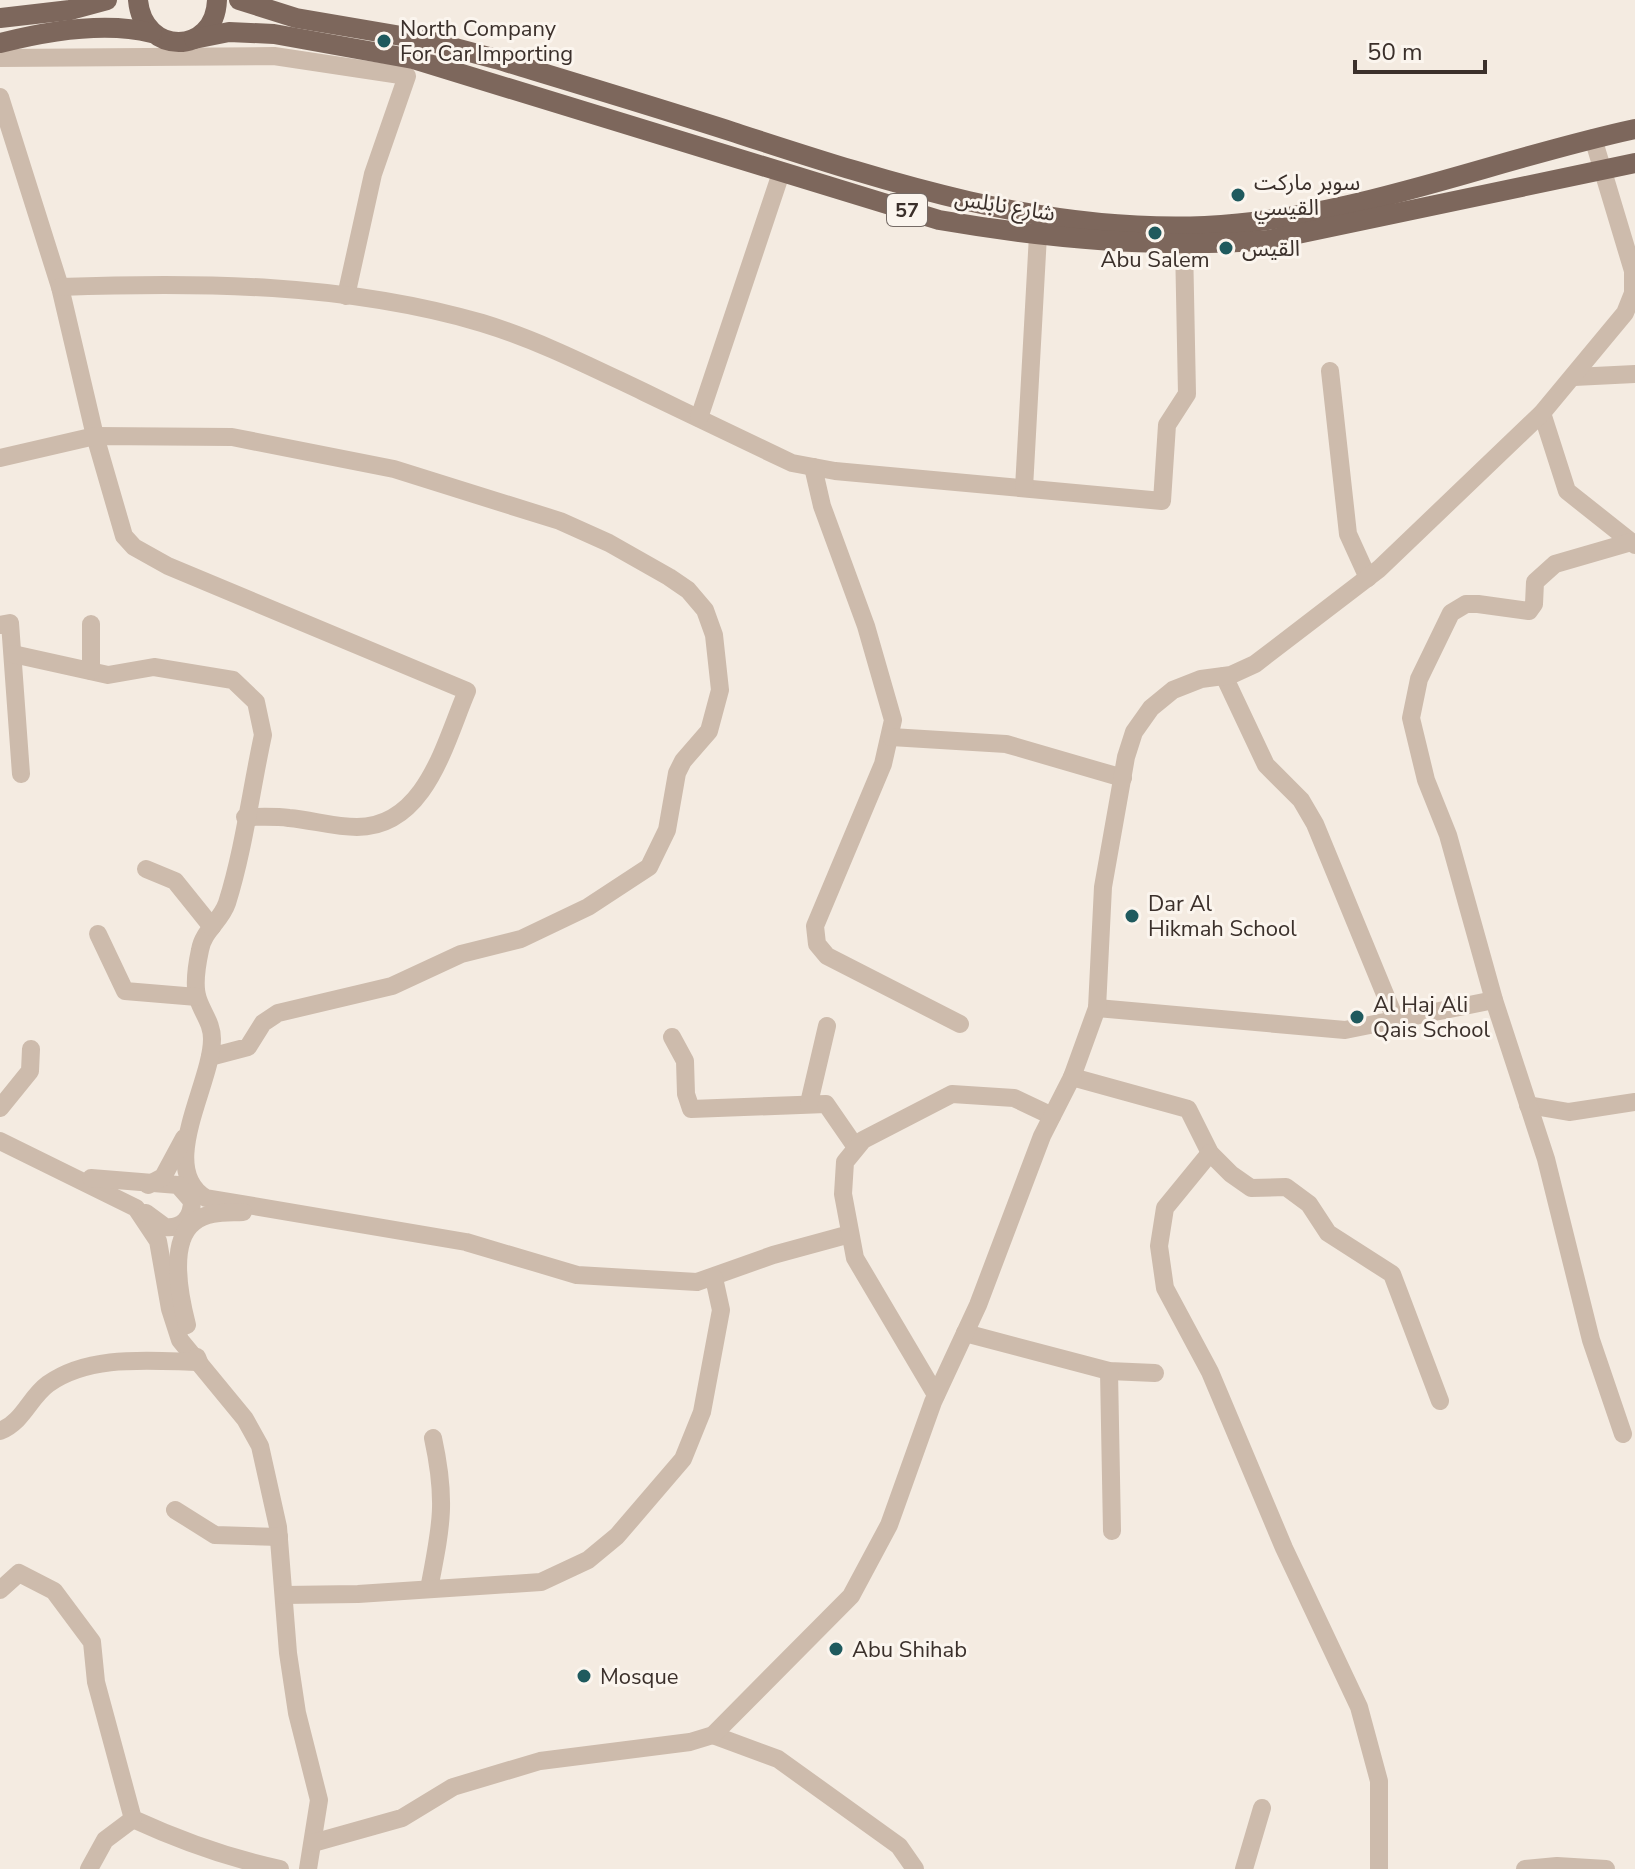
<svg xmlns="http://www.w3.org/2000/svg" width="1635" height="1869" viewBox="0 0 1635 1869" font-family="'Nunito Sans','Noto Sans Arabic',sans-serif">
  <style>
    .lines { fill: none; stroke-linecap: round; stroke-linejoin: round }
    .minor { stroke: #cdbbac; stroke-width: 18 }
    .major { stroke: #7d675c; stroke-width: 20 }
    .poi-dot { fill: #1f5a5e; stroke: #fbf5ee; stroke-width: 3 }
    .labels { text-anchor: middle; stroke-width: 6; stroke-linejoin: round; paint-order: stroke }
    .shield { fill: #fbf5ee; stroke: #756b66; stroke-width: 2 }
    .shield-label { font-size: 20px; font-weight: bold; fill: #3b302b }
    .poi-label { font-size: 22px; fill: #3b302b; stroke: #fbf5ee; text-anchor: start }
    .street-label { font-size: 22px; fill: #3b302b; stroke: #fbf5ee }
  </style>
  <rect width="100%" height="100%" fill="#f4ebe1"/>
  <g class="lines">
    <g class="minor">
      <polyline points="0,58 274,56 407,76 373,174 346,296"/>
      <path d="M 0,97 L 60,287 L 95,436 L 124,536 L 134,547 L 168,566 L 467,691 C 445,742 426,827 357,827 C 334,827 312,820 289,818 C 275,816 260,817 245,817"/>
      <path d="M 60,287 C 201,282 346,283 482,323 C 538,340 591,367 644,392 C 693,416 742,439 792,463 L 835,471 L 1162,501 L 1167,425 L 1187,394 L 1184,244"/>
      <polyline points="1330,371 1348,534 1368,578"/>
      <polyline points="1574,377 1635,374"/>
      <polyline points="1542,413 1567,491 1635,545"/>
      <polyline points="699,418 781,173"/>
      <polyline points="0,458 95,436 232,437 394,469 560,521 609,543 669,577 688,590 705,610 714,635 720,690 709,731 683,761 677,773 667,830 649,867 588,907 521,939 461,954 392,986 278,1013 263,1023 248,1047 210,1057"/>
      <polyline points="813,467 822,506 866,626 893,720 883,764 815,926 817,944 827,956 960,1024"/>
      <polyline points="1024,488 1038,235"/>
      <polyline points="0,625 10,623 21,774"/>
      <path d="M 13,654 L 108,675 L 154,667 L 233,680 L 256,702 L 263,735 C 251,790 244,849 227,903 C 221,921 203,931 200,950 C 197,964 193,985 198,999 C 203,1014 212,1023 212,1039 C 212,1084 156,1169 206,1198 L 466,1242 L 577,1275 L 697,1282 L 773,1255 L 850,1234"/>
      <polyline points="91,671 91,624"/>
      <polyline points="1224,676 1266,765 1301,800 1315,824 1396,1021"/>
      <polyline points="891,737 1006,744 1123,778"/>
      <polyline points="146,869 175,881 212,927"/>
      <polyline points="98,934 125,991 197,997"/>
      <polyline points="1097,1008 1345,1030 1494,1000"/>
      <polyline points="672,1037 685,1061 686,1094 691,1109 826,1104 855,1146"/>
      <polyline points="1072,1077 1188,1109 1210,1153 1231,1174 1251,1188 1286,1187 1309,1204 1328,1233 1392,1274 1440,1401"/>
      <polyline points="809,1103 827,1026"/>
      <polyline points="1528,1105 1569,1112 1635,1102"/>
      <polyline points="0,1108 30,1071 31,1049"/>
      <polyline points="0,1141 136,1208 158,1241 170,1309 180,1340 245,1419 260,1446 278,1527 288,1653 297,1713 319,1800 308,1869"/>
      <polyline points="1210,1153 1165,1208 1159,1246 1165,1288 1210,1372 1284,1548 1359,1707 1379,1781 1379,1869"/>
      <path d="M 91,1178 L 178,1185 L 192,1201 C 192,1218 182,1229 165,1227 L 146,1213"/>
      <polyline points="148,1185 163,1177 184,1138"/>
      <path d="M 187,1325 C 180,1298 168,1242 194,1222 C 208,1211 227,1213 243,1212"/>
      <polyline points="965,1333 1109,1371 1155,1373"/>
      <polyline points="1109,1371 1112,1531"/>
      <polyline points="936,1395 855,1258 843,1194 845,1162 863,1140 952,1094 1014,1098 1052,1116"/>
      <path d="M 0,1431 C 24,1421 29,1398 48,1384 C 90,1354 150,1361 199,1362 L 197,1357"/>
      <polyline points="1623,1434 1591,1340 1546,1159 1494,1000 1448,835 1426,780 1411,718 1419,679 1451,613 1466,604 1478,604 1529,611 1534,604 1535,582 1555,564 1631,542"/>
      <polyline points="175,1510 215,1535 279,1537"/>
      <path d="M 429,1589 C 441,1527 447,1502 433,1438"/>
      <path d="M 0,1590 L 19,1573 L 54,1591 L 92,1642 L 96,1682 L 133,1819 C 181,1841 228,1858 280,1869"/>
      <polyline points="284,1595 358,1594 541,1582 588,1560 617,1536 683,1459 702,1412 721,1310 714,1278"/>
      <polyline points="713,1735 778,1759 899,1846 915,1869"/>
      <polyline points="313,1843 402,1818 453,1787 540,1761 690,1742 713,1735 851,1596 889,1525 933,1402 978,1305 1042,1136 1072,1077 1097,1008 1103,887 1126,757 1134,732 1151,708 1173,690 1201,679 1231,675 1255,664 1379,569 1542,413 1625,313 1633,293 1633,271 1593,138"/>
      <polyline points="89,1869 105,1840 133,1819"/>
      <polyline points="1244,1869 1262,1808"/>
      <polyline points="1525,1869 1557,1866 1606,1869"/>
    </g>
    <g class="major">
      <path d="M 138,0 C 143,56 215,56 217,0"/>
      <path d="M 239,0 L 296,18 L 425,40 L 496,59 C 575,83 655,107 733,132 C 887,182 1041,233 1205,226 C 1353,219 1491,160 1635,129"/>
      <polyline points="0,18 70,10 107,0"/>
      <path d="M 194,39 L 229,32 L 274,34 L 413,59 L 939,220 C 1049,239 1158,249 1269,240 L 1635,163"/>
      <path d="M 0,43 C 47,31 105,21 152,33"/>
    </g>
  </g>
  <g class="poi-dot">
    <circle cx="384" cy="41" r="8"/>
    <circle cx="1238" cy="195" r="8"/>
    <circle cx="1155" cy="233" r="8"/>
    <circle cx="1226" cy="248" r="8"/>
    <circle cx="1132" cy="916" r="8"/>
    <circle cx="1357" cy="1017" r="8"/>
    <circle cx="836" cy="1649" r="8"/>
    <circle cx="584" cy="1676" r="8"/>
  </g>
  <g class="labels">
    <rect class="shield" x="887" y="194" width="40" height="32" rx="6"/>
    <g class="shield-label">
      <text x="907" y="217">57</text>
    </g>
    <g class="poi-label">
      <text x="400" y="36">North Company<tspan x="400" dy="25">For Car Importing</tspan></text>
      <text x="1254" y="190">سوبر ماركت<tspan x="1254" dy="25">القيسي</tspan></text>
      <text x="1242" y="256">القيس</text>
      <text x="1155" y="267" text-anchor="middle">Abu Salem</text>
      <text x="1148" y="911">Dar Al<tspan x="1148" dy="25">Hikmah School</tspan></text>
      <text x="1373" y="1012">Al Haj Ali<tspan x="1373" dy="25">Qais School</tspan></text>
      <text x="852" y="1657">Abu Shihab</text>
      <text x="600" y="1684">Mosque</text>
    </g>
    <g class="street-label">
      <text transform="translate(1005 205) rotate(9)" y="8">شارع نابلس</text>
    </g>
  </g>
  <path d="M1355 60v12h130v-12" fill="none" stroke="#3b302b" stroke-width="4"/>
  <text x="1367" y="60" font-size="24" fill="#3b302b" stroke="#fbf5ee" stroke-width="6" paint-order="stroke">50 m</text>
</svg>
